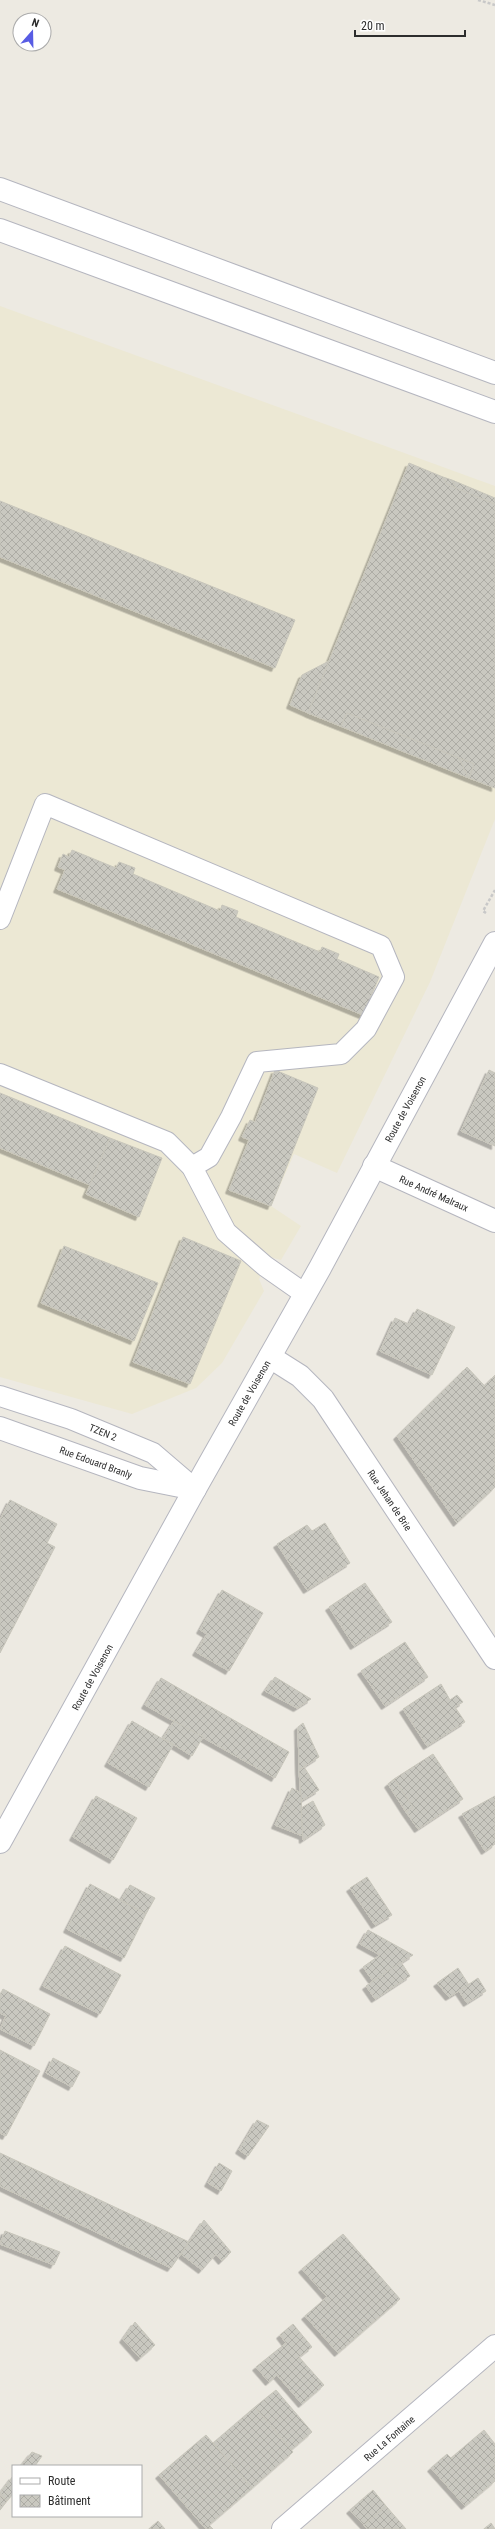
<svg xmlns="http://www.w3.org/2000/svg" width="495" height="2529" viewBox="0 0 495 2529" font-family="'Roboto Condensed',sans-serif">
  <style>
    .education { fill: #ece8d4 }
    .building { fill: url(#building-cross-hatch); stroke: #c8c6bb; filter: url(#shadow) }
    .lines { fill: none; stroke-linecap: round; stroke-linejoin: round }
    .lane-casing { stroke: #b5b6bf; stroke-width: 22 }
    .street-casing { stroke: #b5b6bf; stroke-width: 24 }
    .secondary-casing { stroke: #b5b6bf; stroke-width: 24 }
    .path { stroke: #c8c8c8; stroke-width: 2.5; stroke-dasharray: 3 2; stroke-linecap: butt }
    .lane { stroke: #fff; stroke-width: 20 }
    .street { stroke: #fff; stroke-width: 22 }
    .secondary { stroke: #fff; stroke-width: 22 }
    .labels { text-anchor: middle; stroke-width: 3; stroke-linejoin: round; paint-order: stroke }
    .street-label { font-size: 10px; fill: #2d2d2d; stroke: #fff }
  </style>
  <defs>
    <pattern id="building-cross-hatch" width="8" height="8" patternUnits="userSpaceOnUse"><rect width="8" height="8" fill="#c9c8c0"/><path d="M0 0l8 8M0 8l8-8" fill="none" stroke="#adaca5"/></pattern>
    <filter id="shadow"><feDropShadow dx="-3.5" dy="3.5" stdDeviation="0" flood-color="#0004"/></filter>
  </defs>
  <rect width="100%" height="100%" fill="#edeae2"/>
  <polygon class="education" points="0,306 495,486 495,819 430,982 337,1173 294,1154 271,1206 301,1226 281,1260 270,1257 259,1279 264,1291 222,1363 196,1388 132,1414 0,1377"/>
  <g class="building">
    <polygon points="409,463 443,477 447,484 495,504 495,788 469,778 474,764 459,758 347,713 341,726 308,713"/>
    <polygon points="443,477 452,480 456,488 447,484"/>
    <polygon points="452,480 495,498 495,504 456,488"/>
    <polygon points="0,501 295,620 275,668 0,557"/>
    <polygon points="329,661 308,713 290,705 302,675"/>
    <polygon points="308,713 341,726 347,713 459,758 469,778"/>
    <polygon points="459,758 474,764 469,778 468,777"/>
    <polygon points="72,850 116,868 119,862 135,868 133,874 220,911 222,905 238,911 236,917 320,952 322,947 339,954 337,959 379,977 363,1015 57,889 65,870 58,867 63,854 69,857"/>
    <polygon points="275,1070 318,1088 271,1206 229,1190 249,1140 242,1137 250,1120 255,1122"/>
    <polygon points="489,1070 495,1073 495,1146 461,1131"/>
    <polygon points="0,1093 110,1138 90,1185 0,1148"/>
    <polygon points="110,1138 162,1158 139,1217 86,1194"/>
    <polygon points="183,1237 241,1261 190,1384 133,1362"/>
    <polygon points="64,1246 158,1283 134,1341 41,1303"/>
    <polygon points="417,1309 455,1327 432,1375 380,1351 395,1318 409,1324"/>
    <polygon points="467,1367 495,1397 495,1487 457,1523 397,1436"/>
    <polygon points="495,1375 495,1397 484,1386"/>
    <polygon points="10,1500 57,1524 47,1543 55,1547 0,1653 0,1520"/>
    <polygon points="325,1523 350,1563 307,1590 277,1544 307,1525 312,1531"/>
    <polygon points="365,1583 392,1622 354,1646 329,1607"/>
    <polygon points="222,1590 263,1613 229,1671 196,1652 207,1634 200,1630"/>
    <polygon points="405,1642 428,1677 385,1706 361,1671"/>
    <polygon points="275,1677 311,1699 297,1708 265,1691"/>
    <polygon points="161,1678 289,1752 275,1778 145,1705"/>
    <polygon points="441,1684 450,1700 457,1695 463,1702 455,1707 465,1722 427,1746 403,1709"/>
    <polygon points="132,1721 173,1745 149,1787 108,1763"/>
    <polygon points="174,1721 203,1737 192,1756 163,1738"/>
    <polygon points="303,1723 319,1757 299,1770 298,1727"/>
    <polygon points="433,1754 463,1799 418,1829 406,1812 413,1807 394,1779"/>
    <polygon points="304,1767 319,1790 301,1801 299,1770"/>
    <polygon points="394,1779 413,1807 406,1812 388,1784"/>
    <polygon points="292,1788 301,1793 303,1836 275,1825"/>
    <polygon points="96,1796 137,1818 113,1860 73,1837"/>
    <polygon points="495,1796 495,1844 485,1851 462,1814"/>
    <polygon points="313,1801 325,1825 303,1840 301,1808"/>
    <polygon points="367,1877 392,1915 375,1925 350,1888"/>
    <polygon points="90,1884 146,1914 124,1958 67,1929"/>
    <polygon points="130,1885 155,1898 146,1914 121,1900"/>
    <polygon points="368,1930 413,1955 373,1981 363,1967 380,1955 360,1944"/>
    <polygon points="65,1946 121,1975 100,2014 43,1986"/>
    <polygon points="401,1962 410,1976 375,1999 366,1986"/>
    <polygon points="458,1968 469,1985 449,1997 437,1983"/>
    <polygon points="478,1978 486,1991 467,2003 459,1991"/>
    <polygon points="3,1989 50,2014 34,2046 0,2029 6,2016 0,2013 0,1995"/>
    <polygon points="0,2050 40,2071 6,2136 0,2133"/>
    <polygon points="53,2058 80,2072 72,2087 46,2073"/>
    <polygon points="257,2120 269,2126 248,2156 239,2150"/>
    <polygon points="0,2153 189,2242 171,2268 0,2186"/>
    <polygon points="219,2163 232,2171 221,2191 208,2183"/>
    <polygon points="204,2220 231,2252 222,2261 216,2254 202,2270 181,2254"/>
    <polygon points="5,2231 60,2252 54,2265 0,2244"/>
    <polygon points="343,2234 400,2299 338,2353 305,2316 327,2297 302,2269"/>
    <polygon points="135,2322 155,2345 140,2358 123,2339"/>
    <polygon points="293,2324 312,2347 299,2357 324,2385 302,2404 277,2375 269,2382 256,2367 286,2343 280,2335"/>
    <polygon points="276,2390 312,2432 291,2450 255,2407"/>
    <polygon points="255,2407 293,2452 252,2488 213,2443"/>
    <polygon points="484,2430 495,2444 495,2481 465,2506 431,2468 447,2454 451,2458"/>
    <polygon points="206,2435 252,2488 209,2525 213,2529 206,2529 159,2475"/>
    <polygon points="32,2452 42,2456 35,2466 21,2466"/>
    <polygon points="13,2476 13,2494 7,2501 0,2493"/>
    <polygon points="373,2490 386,2506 364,2525 350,2510"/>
    <polygon points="0,2495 7,2501 0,2510"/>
    <polygon points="386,2506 406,2529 367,2529 364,2525"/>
    <polygon points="158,2521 165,2529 149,2529"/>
    <polygon points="491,2523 495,2529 484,2529"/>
  </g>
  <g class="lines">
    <defs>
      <g id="lane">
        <polyline points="0,919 45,804 381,946 394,977 366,1029 341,1054 257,1062 231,1117 209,1157 192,1167"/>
        <polyline points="0,1074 167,1142 192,1167 226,1232 265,1266 305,1294"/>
        <polyline points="0,1396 71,1419 153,1453 195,1489"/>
      </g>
      <g id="street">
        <polyline points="374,1166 495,1221"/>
        <polyline points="270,1357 300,1376 323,1399 495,1658"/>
        <polyline points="0,1428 140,1478 195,1489"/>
        <polyline points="283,2529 495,2346"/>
      </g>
      <g id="secondary">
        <polyline points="0,189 495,373"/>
        <polyline points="0,230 495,412"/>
        <polyline points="0,1842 195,1489 320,1268 495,943"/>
      </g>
    </defs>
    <use href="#lane" class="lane-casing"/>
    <use href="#street" class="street-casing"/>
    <use href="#secondary" class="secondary-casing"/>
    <g class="path">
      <polyline points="478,0 495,5"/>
      <polyline points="486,913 483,911 495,890"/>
    </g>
    <use href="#lane" class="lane"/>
    <use href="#street" class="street"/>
    <use href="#secondary" class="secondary"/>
  </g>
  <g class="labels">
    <g class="street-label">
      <text transform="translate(405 1109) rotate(-61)" y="4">Route de Voisenon</text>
      <text transform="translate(434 1193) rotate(24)" y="4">Rue André Malraux</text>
      <text transform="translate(249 1393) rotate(-60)" y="4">Route de Voisenon</text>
      <text transform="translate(103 1432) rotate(22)" y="4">TZEN 2</text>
      <text transform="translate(96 1462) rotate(20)" y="4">Rue Edouard Branly</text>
      <text transform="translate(390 1500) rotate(56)" y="4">Rue Jehan de Brie</text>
      <text transform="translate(92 1677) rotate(-61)" y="4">Route de Voisenon</text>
      <text transform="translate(389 2438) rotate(-41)" y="4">Rue La Fontaine</text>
    </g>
  </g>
  <rect x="12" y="2465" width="130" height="52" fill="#ffffff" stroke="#ababab"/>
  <rect x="20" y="2478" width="20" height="6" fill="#ffffff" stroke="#ababab"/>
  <text x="48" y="2485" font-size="12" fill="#2d2d2d">Route</text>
  <rect x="20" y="2495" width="20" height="12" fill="url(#building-cross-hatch)" stroke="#ababab"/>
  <text x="48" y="2505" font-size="12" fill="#2d2d2d">Bâtiment</text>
  <g transform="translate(32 32) rotate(20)"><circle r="19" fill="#ffffff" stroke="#ababab"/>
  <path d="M0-3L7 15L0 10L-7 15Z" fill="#585ce4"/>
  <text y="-6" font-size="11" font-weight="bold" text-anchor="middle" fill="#2d2d2d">N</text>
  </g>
  <path d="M355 30v6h110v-6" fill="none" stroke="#2d2d2d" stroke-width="2"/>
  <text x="361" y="30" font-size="12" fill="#2d2d2d" stroke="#ffffff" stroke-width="3" paint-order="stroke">20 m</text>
</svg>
